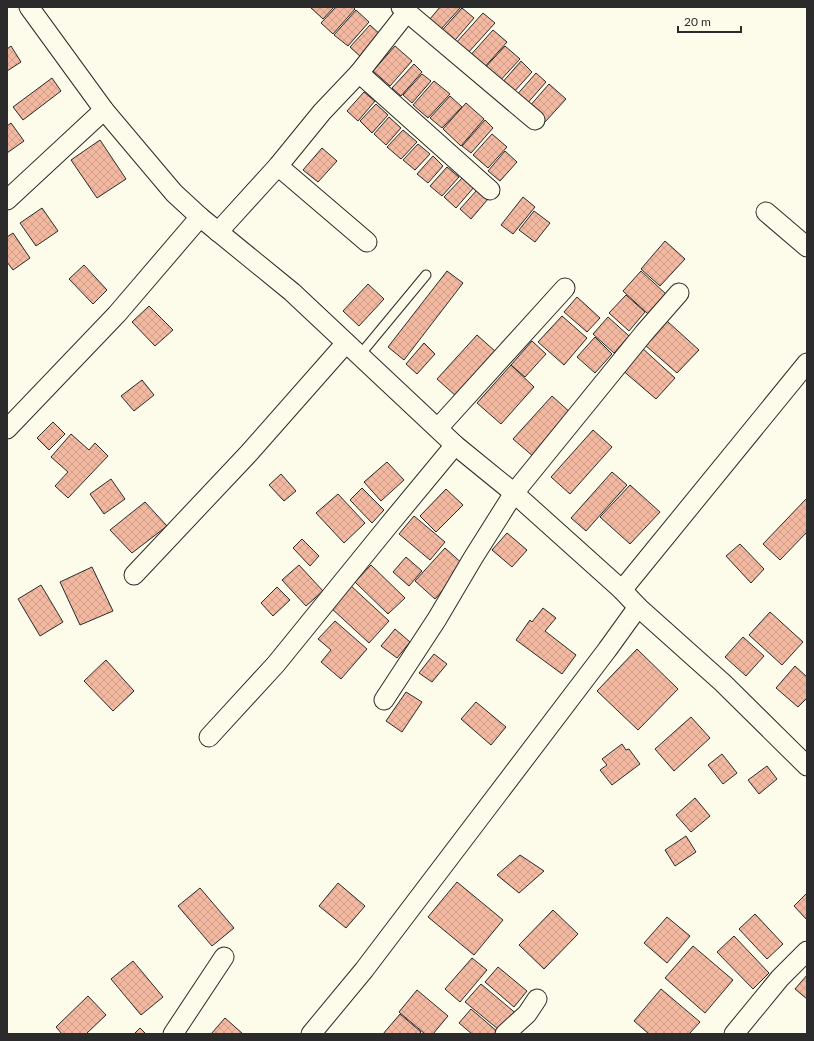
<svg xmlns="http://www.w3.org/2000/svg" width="814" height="1041" viewBox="0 0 814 1041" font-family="Lato,sans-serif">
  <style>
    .building { fill: url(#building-cross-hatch); stroke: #2b2b2b }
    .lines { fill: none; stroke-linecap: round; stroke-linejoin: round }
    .lane-casing { stroke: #2b2b2b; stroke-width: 11 }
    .street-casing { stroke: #2b2b2b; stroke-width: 21 }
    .lane { stroke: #fdfbea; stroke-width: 9 }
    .street { stroke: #fdfbea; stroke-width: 19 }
  </style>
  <defs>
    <pattern id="building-cross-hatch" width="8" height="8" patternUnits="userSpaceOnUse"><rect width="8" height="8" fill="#f2b8a0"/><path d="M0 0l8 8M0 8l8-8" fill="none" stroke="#d09e8a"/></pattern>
  </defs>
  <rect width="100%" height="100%" fill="#fdfbea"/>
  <g class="building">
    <polygon points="310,7 334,7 323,19"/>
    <polygon points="336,7 353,7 355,9 333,34 321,23"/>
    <polygon points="440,7 461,7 441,29 430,19"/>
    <polygon points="462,8 474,18 450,46 438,35"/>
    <polygon points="356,10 369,22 348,46 334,35"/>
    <polygon points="483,13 495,23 467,54 455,44"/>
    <polygon points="370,25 382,36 362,58 350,47"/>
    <polygon points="493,30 507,42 482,70 468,58"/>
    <polygon points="11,46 21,62 7,71 7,49"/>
    <polygon points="395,46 412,61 390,86 373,71"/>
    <polygon points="505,46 520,59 497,84 482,71"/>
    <polygon points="521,61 532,72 512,94 501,84"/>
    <polygon points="414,64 422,72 401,96 392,88"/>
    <polygon points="536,73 546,82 525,106 515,97"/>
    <polygon points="422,74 431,81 412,103 403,95"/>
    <polygon points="52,78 61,91 23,120 13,107"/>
    <polygon points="434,81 450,94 428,118 413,105"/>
    <polygon points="549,84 566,99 545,122 529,107"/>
    <polygon points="364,92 375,101 358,121 347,111"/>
    <polygon points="450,96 462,107 442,128 430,118"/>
    <polygon points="466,103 484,119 461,146 443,129"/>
    <polygon points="376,104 388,115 372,133 360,121"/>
    <polygon points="389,117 401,128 386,145 374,134"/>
    <polygon points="485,120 493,128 471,153 462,146"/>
    <polygon points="11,123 24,141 7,153 7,126"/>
    <polygon points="403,130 417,142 401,159 387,147"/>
    <polygon points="492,134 507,147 488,168 473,155"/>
    <polygon points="100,140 126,179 97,198 71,160"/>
    <polygon points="418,144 430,154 415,170 403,160"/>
    <polygon points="322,148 337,161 318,182 303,170"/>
    <polygon points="505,151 517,162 500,181 488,171"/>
    <polygon points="433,156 443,166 428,183 417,174"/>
    <polygon points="447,167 459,177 442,196 430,186"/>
    <polygon points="464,176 475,186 456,208 444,197"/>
    <polygon points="477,190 488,199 471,219 460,209"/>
    <polygon points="523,197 535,207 513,234 501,225"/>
    <polygon points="42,208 58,231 36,246 20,223"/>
    <polygon points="534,211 550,223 535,242 519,230"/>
    <polygon points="13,233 30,258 13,270 7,262 7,237"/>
    <polygon points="665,241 685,259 660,286 641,269"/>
    <polygon points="84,265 107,290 93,304 69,279"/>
    <polygon points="447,271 463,283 404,360 388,347"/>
    <polygon points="641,271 666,294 648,314 623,291"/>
    <polygon points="368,284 384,299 359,326 343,311"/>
    <polygon points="626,295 645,312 629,331 609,313"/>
    <polygon points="577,297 600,318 587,332 564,312"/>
    <polygon points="149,306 173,330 155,346 132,322"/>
    <polygon points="562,316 587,338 564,365 538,342"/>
    <polygon points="608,317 629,336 614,353 593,334"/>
    <polygon points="667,321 699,350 677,373 645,345"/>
    <polygon points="477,335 496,352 456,396 437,379"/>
    <polygon points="595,337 612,354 595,373 577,357"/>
    <polygon points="532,341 546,354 525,377 511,365"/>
    <polygon points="424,343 435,354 417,374 406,364"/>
    <polygon points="641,347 675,378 656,399 621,369"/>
    <polygon points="511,365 534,387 501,424 477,403"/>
    <polygon points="142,380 154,395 134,411 121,396"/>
    <polygon points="552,396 572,414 534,457 513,439"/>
    <polygon points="53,422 65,434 49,450 37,438"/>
    <polygon points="593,430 612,447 570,494 551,477"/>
    <polygon points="71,434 89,450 95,443 108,456 68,498 55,486 68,472 51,457"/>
    <polygon points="387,462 404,480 381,501 364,482"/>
    <polygon points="612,472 627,485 586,531 571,518"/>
    <polygon points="281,474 296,491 284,501 269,485"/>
    <polygon points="111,479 125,499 104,514 90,494"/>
    <polygon points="630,485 660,512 630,544 600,517"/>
    <polygon points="362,488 384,510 372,523 350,500"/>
    <polygon points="446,489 463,505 436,532 420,516"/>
    <polygon points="338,494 365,523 344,543 316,513"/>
    <polygon points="807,498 807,532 780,560 763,544"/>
    <polygon points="145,502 167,526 132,553 110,530"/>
    <polygon points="414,516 445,542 430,560 399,534"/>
    <polygon points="507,533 527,550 512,567 492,550"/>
    <polygon points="302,539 319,556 310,566 293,548"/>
    <polygon points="740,544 764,569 751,583 726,556"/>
    <polygon points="445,548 465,566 435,599 415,581"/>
    <polygon points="406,557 422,571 409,586 393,572"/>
    <polygon points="299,565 323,591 306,606 282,580"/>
    <polygon points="371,565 405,598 388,614 355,582"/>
    <polygon points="92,567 113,611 80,625 60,582"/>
    <polygon points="41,585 63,622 40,636 18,599"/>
    <polygon points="350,585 389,621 369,643 330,607"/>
    <polygon points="277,587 290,600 273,616 261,603"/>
    <polygon points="543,608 556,618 545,631 576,655 562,674 516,640 530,620 532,622"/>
    <polygon points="770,612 803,642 782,665 749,635"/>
    <polygon points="335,621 367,649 341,679 321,662 331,650 318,639"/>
    <polygon points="395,629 410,642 397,658 381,646"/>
    <polygon points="743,637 764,656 746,676 725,657"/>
    <polygon points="637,649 678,689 638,730 597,691"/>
    <polygon points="434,654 447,664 432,682 419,673"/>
    <polygon points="106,660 134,691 113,711 84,681"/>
    <polygon points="795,666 807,677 807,698 798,707 776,688"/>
    <polygon points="406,692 422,702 402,732 386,721"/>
    <polygon points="476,702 506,727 491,745 461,719"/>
    <polygon points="691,717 710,738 674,771 655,749"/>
    <polygon points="622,744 626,750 629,749 640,764 612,785 600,770 607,765 602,759"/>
    <polygon points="722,754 737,773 723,784 708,765"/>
    <polygon points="767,766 777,779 759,794 748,780"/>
    <polygon points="695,798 710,816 691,832 676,815"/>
    <polygon points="686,836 696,852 675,866 665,850"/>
    <polygon points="520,855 544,871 519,893 497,875"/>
    <polygon points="457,882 503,920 474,955 428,917"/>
    <polygon points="338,883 365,906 346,928 319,906"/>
    <polygon points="200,888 234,928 212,946 178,906"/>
    <polygon points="807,893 807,920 794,906"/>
    <polygon points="553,910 578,934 544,969 519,945"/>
    <polygon points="755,914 783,944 767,959 739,929"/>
    <polygon points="667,917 690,936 667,963 644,943"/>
    <polygon points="734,936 769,973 753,989 717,952"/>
    <polygon points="693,946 733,980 705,1013 665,978"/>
    <polygon points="472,958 487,970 460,1002 445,989"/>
    <polygon points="133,961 163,997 141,1015 111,979"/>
    <polygon points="498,967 527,991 514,1007 485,982"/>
    <polygon points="807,975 807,999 795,989"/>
    <polygon points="481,984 519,1016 504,1034 465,1002"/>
    <polygon points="661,989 700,1022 689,1034 649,1034 634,1021"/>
    <polygon points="417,990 448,1016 433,1034 425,1034 399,1012"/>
    <polygon points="88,996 106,1015 86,1034 62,1034 56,1027"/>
    <polygon points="471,1009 499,1033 498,1034 472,1034 459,1023"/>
    <polygon points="400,1014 421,1032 419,1034 383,1034"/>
    <polygon points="225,1018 243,1034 211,1034"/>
    <polygon points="140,1028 146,1034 134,1034"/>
  </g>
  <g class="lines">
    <defs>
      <polyline id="lane" points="359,356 426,275"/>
      <g id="street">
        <polyline points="29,7 104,110 174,193 200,217 292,292 455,445 514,493 622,590 638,607 607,650 364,970 311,1034"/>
        <polyline points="401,7 535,120"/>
        <polyline points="359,73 490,190"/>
        <polyline points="278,166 367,242"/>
        <polyline points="7,200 104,110"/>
        <polyline points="766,212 807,247"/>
        <polyline points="218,232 278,166 322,112 359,73 407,12"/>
        <polyline points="438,428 565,288"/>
        <polyline points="7,429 117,314 200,217"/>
        <polyline points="134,575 249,453 346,343"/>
        <polyline points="622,590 807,363"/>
        <polyline points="638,607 723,683 807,766"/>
        <polyline points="384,700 437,619 473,558 514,493 644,333 679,293"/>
        <polyline points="209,737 276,664 388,526 455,445"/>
        <polyline points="173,1034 224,957"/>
        <polyline points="505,1034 527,1014 537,999"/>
        <polyline points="734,1034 780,978 807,951"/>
      </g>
    </defs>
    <use href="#lane" class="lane-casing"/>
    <use href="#street" class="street-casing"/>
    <use href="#lane" class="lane"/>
    <use href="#street" class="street"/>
  </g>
  <rect width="814" height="1041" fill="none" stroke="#2b2b2b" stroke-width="16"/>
  <path d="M678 26v6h63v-6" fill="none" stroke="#2b2b2b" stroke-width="2"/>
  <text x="684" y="26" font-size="12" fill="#2b2b2b" stroke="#fdfbea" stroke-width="3" paint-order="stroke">20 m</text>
</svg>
